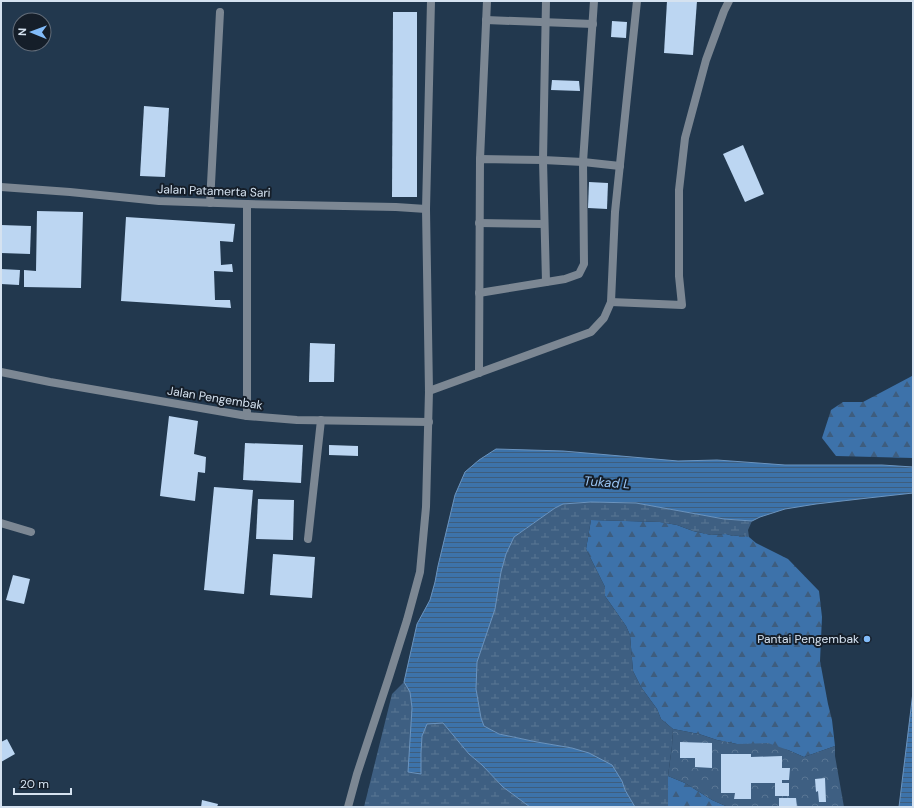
<svg xmlns="http://www.w3.org/2000/svg" width="914" height="808" viewBox="0 0 914 808" font-family="'DM Sans',sans-serif">
  <style>
    .forest { fill: url(#forest-firs) }
    .wetland { fill: url(#wetland-marsh) }
    .park { fill: url(#park-crowns) }
    .water { fill: url(#water-rules); stroke: #6b94bf }
    .building { fill: #bcd6f2 }
    .lines { fill: none; stroke-linecap: round; stroke-linejoin: round }
    .lane { stroke: #7c8793; stroke-width: 8 }
    .street { stroke: #7c8793; stroke-width: 8 }
    .poi-dot { fill: #82bcfa; stroke: #151e29; stroke-width: 1.5 }
    .labels { text-anchor: middle; stroke-width: 4; stroke-linejoin: round; paint-order: stroke }
    .street-label { font-size: 12px; fill: #d5e2f0; stroke: #151e29 }
    .poi-label { font-size: 12px; fill: #d5e2f0; stroke: #151e29; text-anchor: end }
    .water-label { font-size: 13px; font-style: italic; fill: #9ac5f4; stroke: #151e29 }
  </style>
  <defs>
    <pattern id="forest-firs" width="22" height="20" patternUnits="userSpaceOnUse"><rect width="22" height="20" fill="#3d72aa"/><path d="M5 1l3.5 6h-7zM16 11l3.5 6h-7z" fill="#3e5d7e"/></pattern>
    <pattern id="wetland-marsh" width="20" height="14" patternUnits="userSpaceOnUse"><rect width="20" height="14" fill="#3e5f82"/><path d="M1 5h8M5 5V1M11 12h8M15 12V8" fill="none" stroke="#597694"/></pattern>
    <pattern id="park-crowns" width="20" height="18" patternUnits="userSpaceOnUse"><rect width="20" height="18" fill="#3e5f82"/><path d="M2 6a3 3 0 1 1 6 0M12 15a3 3 0 1 1 6 0" fill="none" stroke="#597694"/></pattern>
    <pattern id="water-rules" width="6" height="5" patternUnits="userSpaceOnUse"><rect width="6" height="5" fill="#3d73aa"/><path d="M0 2.5h6" fill="none" stroke="#3e5e7e"/></pattern>
  </defs>
  <rect width="100%" height="100%" fill="#22384e"/>
  <g class="forest">
    <polygon points="912,376 913,376 913,458 836,456 822,438 831,410 843,402 863,402"/>
    <polygon points="591,520 660,522 677,525 693,531 711,535 726,534 733,536 742,535 749,537 756,543 788,559 819,591 822,617 820,661 828,704 832,720 835,746 804,757 788,750 745,744 737,744 717,740 699,734 673,729 661,719 657,709 641,687 633,671 630,635 626,626 605,596 605,587 586,549"/>
    <polygon points="668,776 685,783 712,800 728,807 668,807"/>
  </g>
  <g class="wetland">
    <polygon points="591,502 636,503 724,519 752,521 748,530 749,537 742,535 733,536 726,534 711,535 693,531 677,525 660,522 591,520 586,549 605,587 605,596 626,626 630,635 633,671 641,687 657,709 661,719 673,729 672,746 668,776 668,807 635,807 625,790 622,781 572,748 537,742 499,734 484,726 481,718 476,689 477,662 495,609 501,572 506,554 514,537 555,508 563,504"/>
    <polygon points="404,682 410,691 412,708 412,725 421,768 421,753 422,736 427,723 443,723 469,754 482,765 503,787 530,807 364,807 392,694"/>
  </g>
  <polygon class="park" points="673,729 699,734 717,740 737,744 768,743 788,750 804,757 835,746 835,756 844,807 728,807 712,800 685,783 668,776 672,746"/>
  <g class="water">
    <polygon points="496,449 563,451 678,461 717,460 785,465 882,465 913,467 913,493 868,498 816,504 785,509 760,517 752,521 724,519 636,503 591,502 563,504 555,508 514,537 506,554 501,572 495,609 477,662 476,689 481,718 484,726 499,734 537,742 572,748 589,753 612,765 622,781 625,790 635,807 530,807 503,787 482,765 469,754 443,723 427,724 422,736 421,753 421,774 408,772 412,708 410,692 404,682 417,624 430,600 435,582 438,566 455,495 465,472 479,460"/>
    <polygon points="913,692 913,807 899,807"/>
  </g>
  <g class="building">
    <polygon points="667,1 697,1 693,55 664,53"/>
    <polygon points="393,12 417,12 417,197 392,197"/>
    <polygon points="612,21 627,22 626,38 611,37"/>
    <polygon points="552,80 579,81 580,91 551,90"/>
    <polygon points="144,106 169,108 165,177 140,176"/>
    <polygon points="743,145 764,194 745,202 723,154"/>
    <polygon points="589,182 608,183 607,209 588,208"/>
    <polygon points="37,211 83,212 81,288 24,287 24,270 36,271"/>
    <polygon points="126,217 235,224 233,242 220,241 221,265 232,264 233,272 214,271 215,300 230,300 231,308 121,301"/>
    <polygon points="1,225 31,226 30,254 1,253"/>
    <polygon points="1,269 20,270 19,285 1,284"/>
    <polygon points="310,343 335,344 334,382 309,382"/>
    <polygon points="169,416 198,421 194,454 206,457 205,473 198,472 195,501 160,496"/>
    <polygon points="245,443 303,445 301,483 243,480"/>
    <polygon points="329,445 358,446 358,456 329,455"/>
    <polygon points="214,487 253,490 244,594 204,590"/>
    <polygon points="258,499 294,500 293,540 256,539"/>
    <polygon points="273,554 315,557 312,598 270,595"/>
    <polygon points="13,575 30,579 24,604 6,600"/>
    <polygon points="7,739 15,754 1,762 1,742"/>
    <polygon points="680,742 712,743 712,768 695,767 695,758 680,758"/>
    <polygon points="721,754 751,754 751,757 782,756 782,768 790,768 789,780 782,780 782,783 789,783 789,796 775,796 775,783 751,783 751,799 734,799 735,793 721,793"/>
    <polygon points="825,778 826,802 819,802 818,791 816,792 815,779"/>
    <polygon points="779,798 796,798 797,807 779,807"/>
    <polygon points="202,800 218,804 217,807 201,807"/>
  </g>
  <g class="lines">
    <g class="lane">
      <polyline points="486,20 593,24"/>
      <polyline points="480,159 487,1"/>
      <polyline points="479,223 544,224"/>
      <polyline points="546,282 543,160 546,1"/>
      <polyline points="479,293 565,279 579,274 584,264 583,162 594,1"/>
      <polyline points="611,302 682,305 679,276 679,190 685,138 706,60 724,11 729,1"/>
      <polyline points="479,373 480,159 543,160 583,162 620,166"/>
      <polyline points="429,391 591,332 604,318 611,302 615,212 637,1"/>
    </g>
    <g class="street">
      <polyline points="1,187 70,192 159,201 247,204 396,207 426,209"/>
      <polyline points="210,203 220,12"/>
      <polyline points="247,204 247,416"/>
      <polyline points="1,372 50,382 247,416 297,420 429,422"/>
      <polyline points="1,523 31,532"/>
      <polyline points="308,539 321,420"/>
      <polyline points="348,807 357,774 389,677 407,620 420,572 426,507 429,391 426,209 431,1"/>
    </g>
  </g>
  <circle class="poi-dot" cx="867" cy="639" r="4"/>
  <g class="labels">
    <g class="street-label">
      <text transform="translate(214 191) rotate(2)" y="4">Jalan Patamerta Sari</text>
      <text transform="translate(215 398) rotate(9)" y="4">Jalan Pengembak</text>
    </g>
    <g class="poi-label">
      <text x="859" y="643">Pantai Pengembak</text>
    </g>
    <g class="water-label">
      <text transform="translate(607 482) rotate(4)" y="5">Tukad L</text>
    </g>
  </g>
  <rect width="914" height="808" fill="none" stroke="#d5e2f0" stroke-width="4"/>
  <g transform="translate(32 32) rotate(271)"><circle r="19" fill="#151e29" stroke="#626c79"/>
  <path d="M0-3L7 15L0 10L-7 15Z" fill="#82bcfa"/>
  <text y="-6" font-size="11" font-weight="bold" text-anchor="middle" fill="#d5e2f0">N</text>
  </g>
  <path d="M14 788v6h57v-6" fill="none" stroke="#d5e2f0" stroke-width="2"/>
  <text x="20" y="788" font-size="12" fill="#d5e2f0" stroke="#151e29" stroke-width="3" paint-order="stroke">20 m</text>
</svg>
